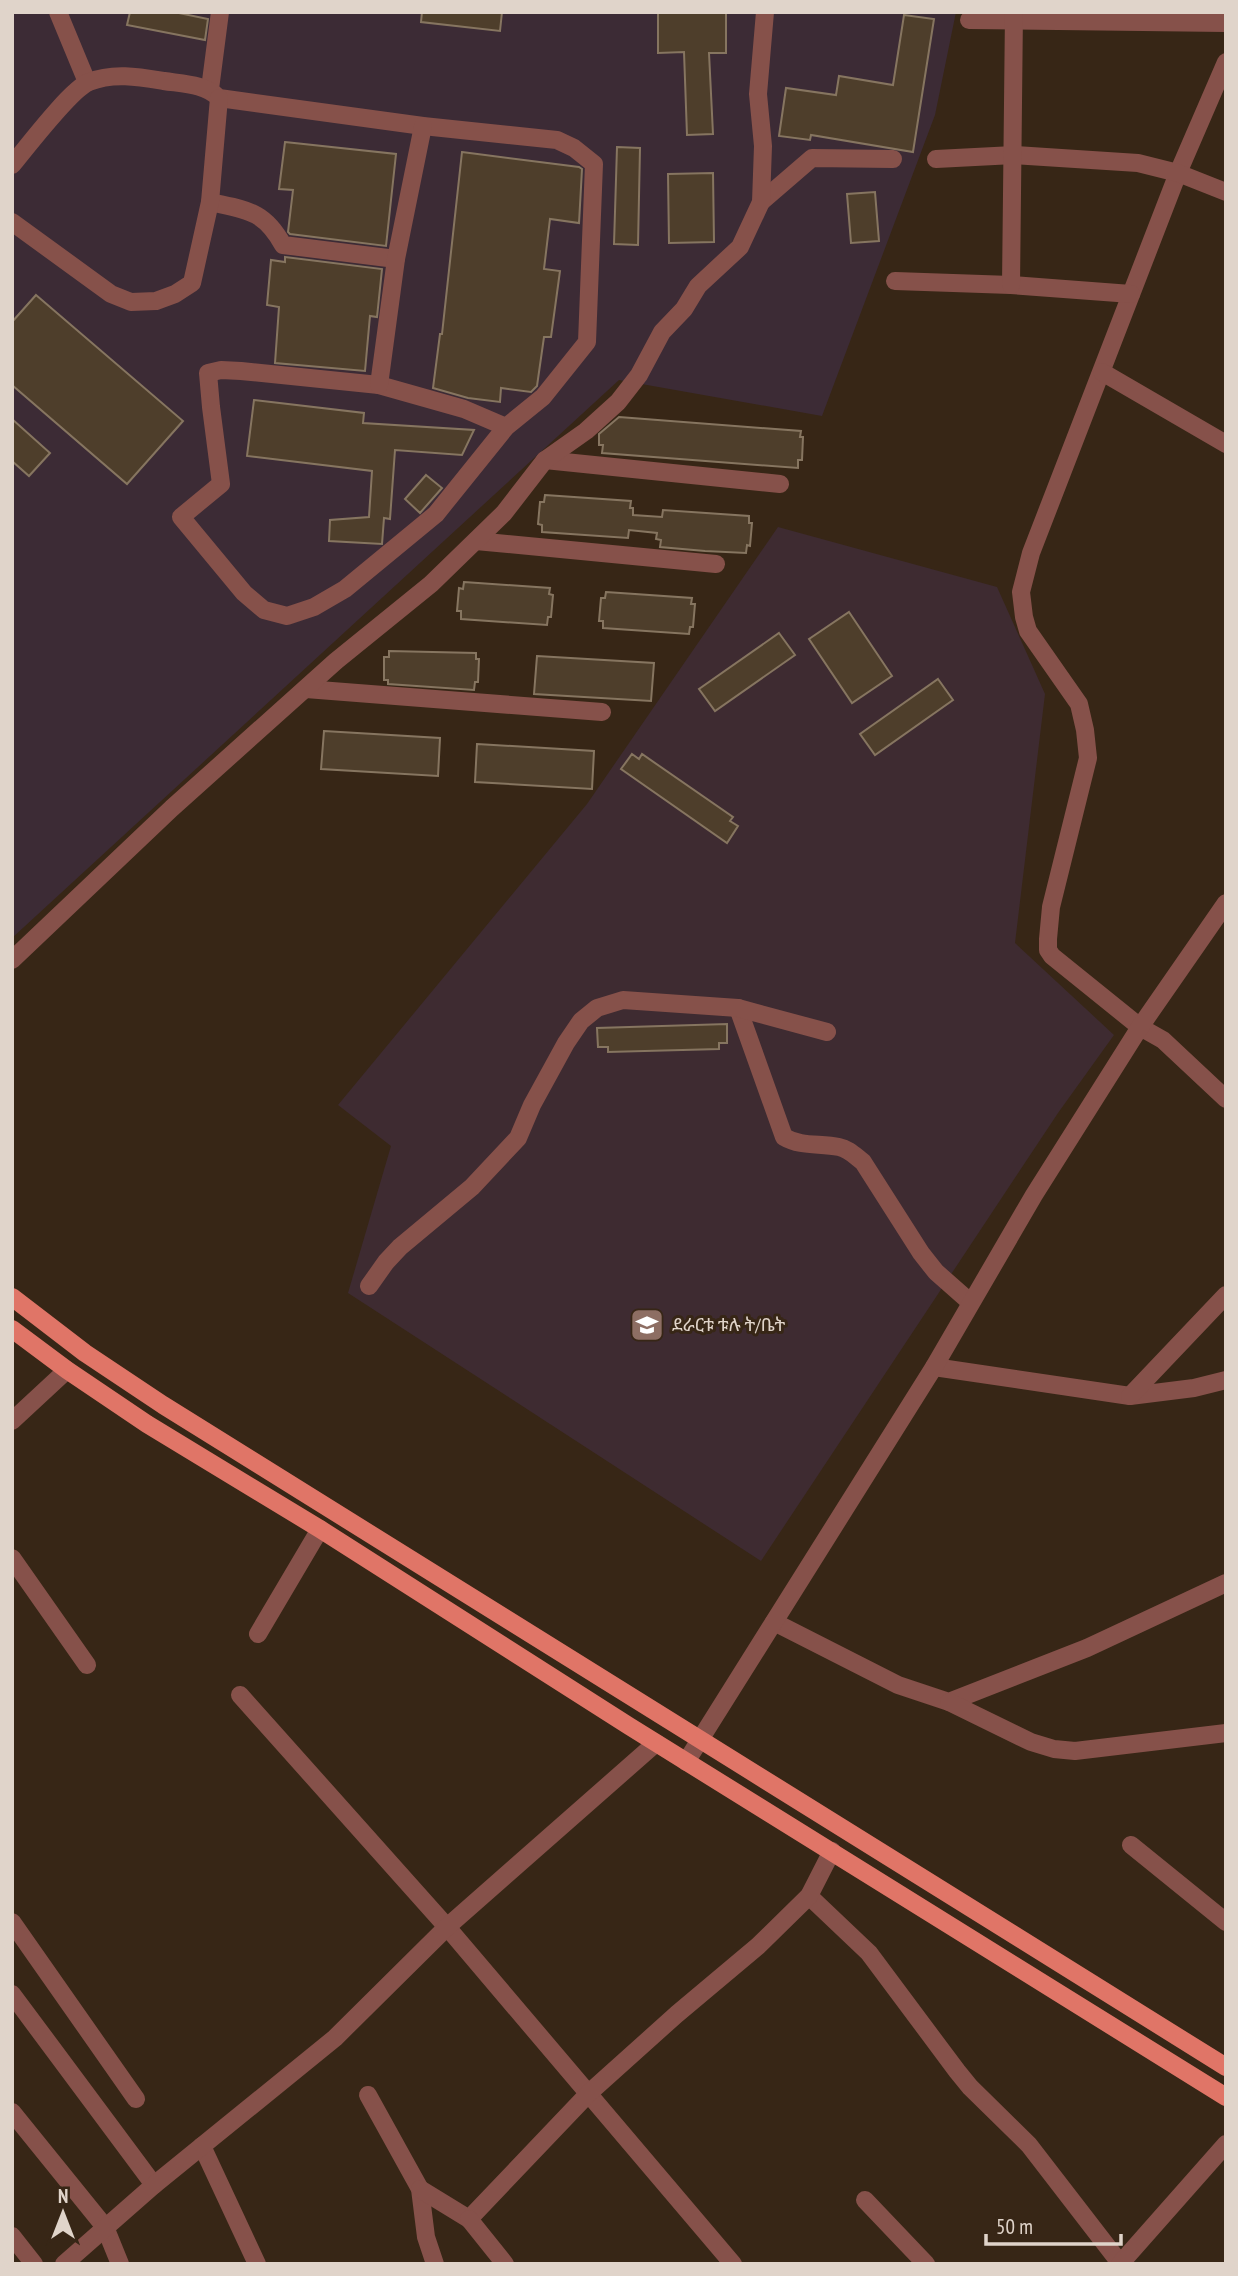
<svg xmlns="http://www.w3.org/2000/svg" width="1238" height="2276" viewBox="0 0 1238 2276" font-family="'PT Sans Narrow','Noto Sans Ethiopic',sans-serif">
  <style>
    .industrial { fill: #3c2b35 }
    .education { fill: #3e2b31 }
    .building { fill: #4e3e2b; stroke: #867560; stroke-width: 2 }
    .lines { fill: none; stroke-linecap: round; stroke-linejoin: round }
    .minor { stroke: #86514a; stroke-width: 18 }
    .major { stroke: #e07567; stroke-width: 18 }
    .labels { text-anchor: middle; stroke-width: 6; stroke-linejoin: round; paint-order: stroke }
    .poi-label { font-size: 18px; fill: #e0d4ca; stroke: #372616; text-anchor: start }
  </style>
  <rect width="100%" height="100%" fill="#372616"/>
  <polygon class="industrial" points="12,12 956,12 935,115 822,416 619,380 12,938"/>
  <polygon class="education" points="778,527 997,587 1045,694 1015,943 1114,1035 1058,1113 761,1561 348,1293 391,1146 338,1105 587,804"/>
  <g class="building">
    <polygon points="130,12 174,12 208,19 205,40 127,25"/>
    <polygon points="422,12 502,12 500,31 421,22"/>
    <polygon points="658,12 726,12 726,53 709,53 713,134 687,135 684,52 658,53"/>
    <polygon points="904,15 934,19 913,152 811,135 810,140 779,136 786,88 836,95 839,76 893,85"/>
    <polygon points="285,142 396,154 386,246 290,234 288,232 293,190 279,189"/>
    <polygon points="617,147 640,148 638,245 614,244"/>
    <polygon points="462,152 579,167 582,169 579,223 550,219 544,269 560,271 551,337 544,337 537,386 531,392 501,388 500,402 468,398 433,388 440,334 442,334"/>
    <polygon points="713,173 714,242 669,243 668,174"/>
    <polygon points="875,192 879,241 851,243 847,194"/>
    <polygon points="285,257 382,269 377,317 370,316 365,371 275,363 279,307 267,305 271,260 285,262"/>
    <polygon points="36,295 183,421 127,484 12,385 12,322"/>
    <polygon points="254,400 364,413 363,423 474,430 462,455 395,450 390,519 384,518 382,544 329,541 330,520 369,517 372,471 247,456"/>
    <polygon points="619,417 801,431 800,437 803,437 802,460 798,460 798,468 602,453 603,445 599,445 599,434"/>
    <polygon points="12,419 50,453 29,476 12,461"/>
    <polygon points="426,475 442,488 420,513 405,499"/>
    <polygon points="545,495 631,501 630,508 633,508 633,515 662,517 663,510 749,516 749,523 752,523 750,546 747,545 746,553 705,551 660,547 661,540 656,539 657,533 629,530 628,538 542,532 542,525 538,524 540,502 544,502"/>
    <polygon points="464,582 550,588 549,594 553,595 551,617 548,617 547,625 461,619 461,611 457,611 459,588 463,589"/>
    <polygon points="606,592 692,598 691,604 695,604 693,627 690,627 689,634 603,628 603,621 599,621 601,598 605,598"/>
    <polygon points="849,612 892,676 852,703 809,639"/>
    <polygon points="779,633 795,655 715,711 699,689"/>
    <polygon points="389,651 476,653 476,659 479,659 478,682 475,682 474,690 388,684 388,680 384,680 384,657 389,657"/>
    <polygon points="537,656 654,663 651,701 534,694"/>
    <polygon points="938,679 953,700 875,755 860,734"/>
    <polygon points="324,731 440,738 438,776 321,769"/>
    <polygon points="477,744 594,751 592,789 475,782"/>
    <polygon points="632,754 639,759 642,754 733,817 730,821 738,826 727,843 621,769"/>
    <polygon points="727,1024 727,1043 719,1043 719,1049 608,1052 608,1047 598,1047 597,1028"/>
  </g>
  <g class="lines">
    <g class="minor">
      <polyline points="58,12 87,82"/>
      <polyline points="969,20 1226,23"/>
      <polyline points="1226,62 1178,173 1031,553 1021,592 1024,617 1028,631 1079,704 1085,730 1088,758 1051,907 1048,939 1048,950 1052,956 1140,1027 1163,1040 1226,1099"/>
      <polyline points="210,89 220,12"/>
      <polyline points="936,159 1014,155 1138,163 1178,173 1226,192"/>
      <path d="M 12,165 C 27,147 71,89 89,82 C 113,72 140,77 164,81 C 184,84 205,84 219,98 L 423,126 L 557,140 L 574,148 L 594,164 L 587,342 L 543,397 L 506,427 L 436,514 L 345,589 L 314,607 L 287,616 L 264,610 L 244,593 L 181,517 L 221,484 L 211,407 L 208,373 L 221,370 L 241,371 L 379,385 L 464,409 L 506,427"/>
      <path d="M 210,202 C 246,210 264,210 283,245 L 396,259"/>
      <polyline points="761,202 812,158 893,159"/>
      <polyline points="12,222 111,294 131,302 156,301 175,294 192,283 210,202 219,98"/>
      <polyline points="895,281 1011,285 1131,294"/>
      <polyline points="1011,285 1014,12"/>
      <polyline points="1102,372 1226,444"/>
      <polyline points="379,385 396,259 423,126"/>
      <polyline points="545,460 780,484"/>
      <polyline points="476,541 716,564"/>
      <polyline points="306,689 602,712"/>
      <polyline points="12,960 172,808 336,661 431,584 504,513 545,460 586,431 618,402 639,375 662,332 684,309 698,286 740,247 761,202 763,146 758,94 765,12"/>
      <path d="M 738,1008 L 784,1137 C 801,1147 820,1143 839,1147 C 849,1149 855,1156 863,1162 L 921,1253 L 936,1272 L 970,1302"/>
      <polyline points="369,1286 386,1262 400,1247 472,1187 518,1138 532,1105 566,1043 581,1021 597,1008 623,1000 738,1008 827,1032"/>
      <polyline points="934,1367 1130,1396 1194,1388 1226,1380"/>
      <polyline points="1130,1396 1226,1295"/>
      <polyline points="12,1421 67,1370"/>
      <polyline points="12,1558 87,1665"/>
      <polyline points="774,1622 898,1685 949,1702 1087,1648 1226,1583"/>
      <polyline points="258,1634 320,1529"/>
      <polyline points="240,1695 447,1927 733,2264"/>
      <polyline points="949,1702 1031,1742 1054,1749 1075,1751 1226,1733"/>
      <polyline points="686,1762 934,1367 1034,1195 1140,1027 1226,903"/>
      <polyline points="1131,1845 1226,1922"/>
      <polyline points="809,1896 869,1953 957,2071 970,2087 1029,2145 1120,2263"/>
      <polyline points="12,1922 136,2099"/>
      <polyline points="12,1994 154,2185"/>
      <polyline points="368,2095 420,2189 426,2237 435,2264"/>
      <polyline points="12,2112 105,2227 120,2264"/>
      <polyline points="202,2146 257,2264"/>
      <polyline points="420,2189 469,2219 589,2093 677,2014 758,1946 809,1896 832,1851"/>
      <polyline points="865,2200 926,2264"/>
      <polyline points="469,2219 505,2264"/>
      <polyline points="12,2236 34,2264"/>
      <polyline points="64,2264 154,2185 335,2038 447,1927 656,1743"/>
      <polyline points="1120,2264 1226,2144"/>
    </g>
    <g class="major">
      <polyline points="12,1297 85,1353 163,1405 1226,2067"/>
      <polyline points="12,1329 67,1370 147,1424 320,1529 629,1726 1226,2097"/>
    </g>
  </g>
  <defs>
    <symbol id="school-square" viewBox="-11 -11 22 22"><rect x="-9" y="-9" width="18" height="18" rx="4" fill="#8d6e63" stroke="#372616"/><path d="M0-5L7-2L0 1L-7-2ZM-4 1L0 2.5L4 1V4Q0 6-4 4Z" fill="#fff"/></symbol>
  </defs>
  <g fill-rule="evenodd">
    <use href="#school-square" x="628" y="1306" width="38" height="38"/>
  </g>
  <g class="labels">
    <g class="poi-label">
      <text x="672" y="1331">ደራርቱ ቱሉ ት/ቤት</text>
    </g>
  </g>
  <rect width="1238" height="2276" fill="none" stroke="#e0d4ca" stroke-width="28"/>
  <g transform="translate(63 2213)" stroke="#372616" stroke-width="5" paint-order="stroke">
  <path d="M0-5L12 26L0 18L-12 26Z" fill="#e0d4ca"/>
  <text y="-10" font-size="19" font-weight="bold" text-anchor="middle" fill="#e0d4ca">N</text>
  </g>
  <path d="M986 2234v10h135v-10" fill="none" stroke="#e0d4ca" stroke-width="3.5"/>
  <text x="996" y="2234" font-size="21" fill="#e0d4ca" stroke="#372616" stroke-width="5" paint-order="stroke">50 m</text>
</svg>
